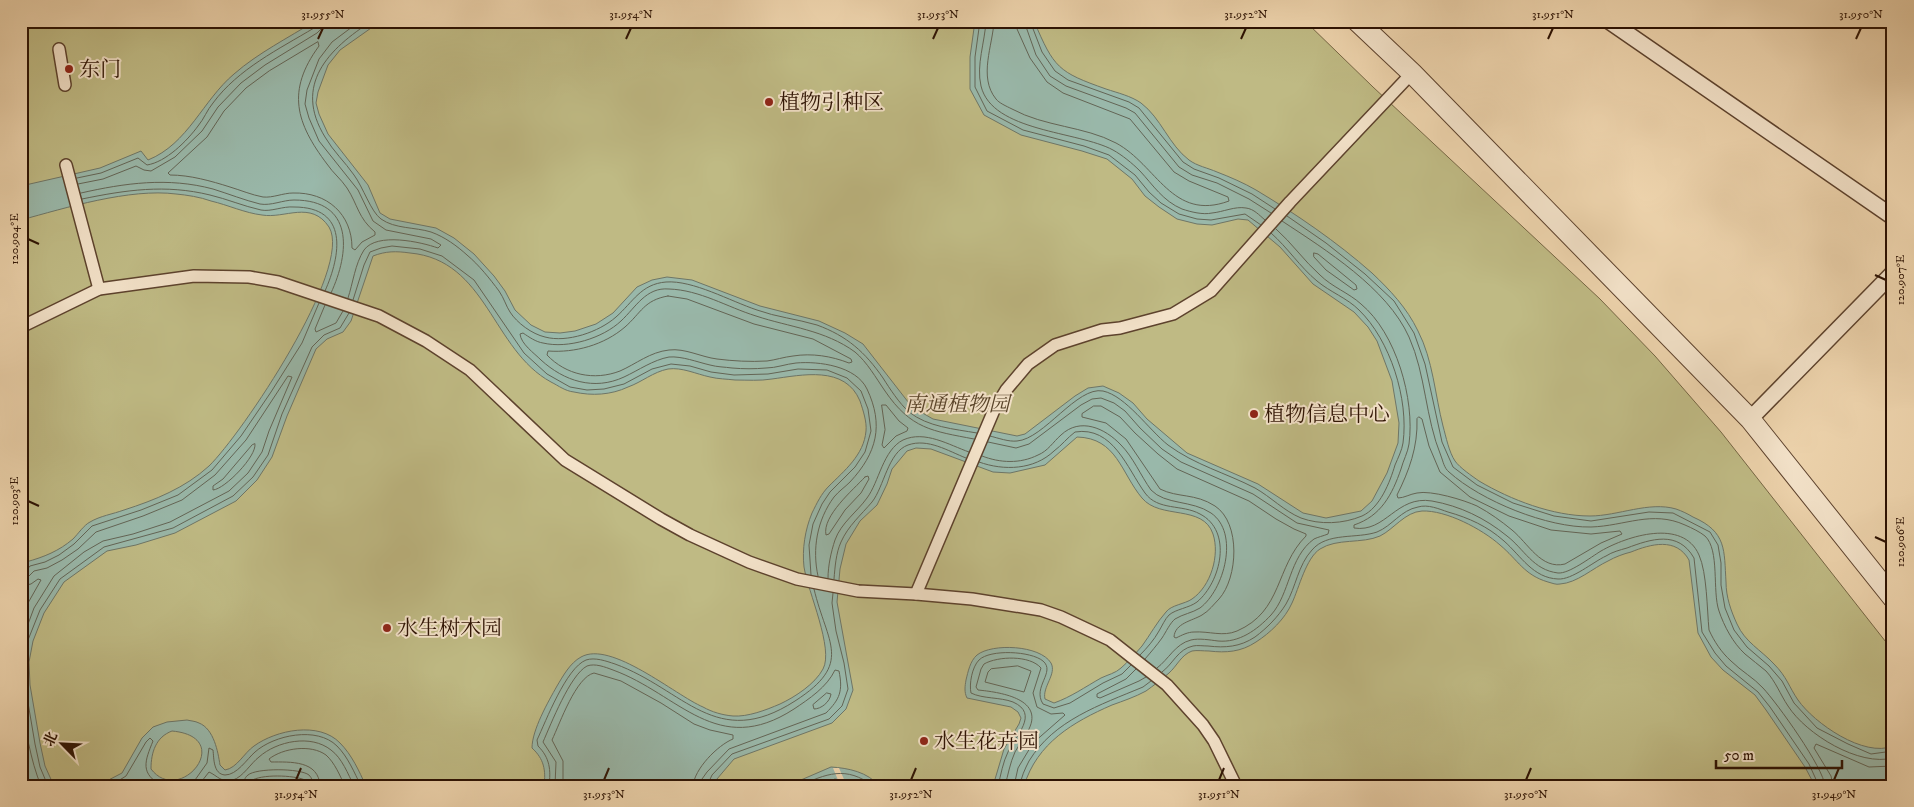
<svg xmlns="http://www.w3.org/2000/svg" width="1914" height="807" viewBox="0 0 1914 807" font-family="'IM FELL DW Pica','Noto Serif SC',serif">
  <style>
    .green { fill: #bfba84; stroke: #766644 }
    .water { fill: #99b8aa; stroke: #6e7667; fill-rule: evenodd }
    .pier { fill: #edd3ac }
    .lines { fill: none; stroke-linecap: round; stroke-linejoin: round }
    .shore { stroke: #636556; stroke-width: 1 }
    .pedestrian-casing { stroke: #5d422d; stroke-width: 14 }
    .minor-casing { stroke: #5d422d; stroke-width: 18 }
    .tertiary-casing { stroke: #5d422d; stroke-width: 22 }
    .pedestrian { stroke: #f3e2c9; stroke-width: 11 }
    .minor { stroke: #f3e2c9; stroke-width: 15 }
    .tertiary { stroke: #f3e2c9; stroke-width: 20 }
    .ticks { fill: none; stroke: #2d1203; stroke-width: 2 }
    .poi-dot { fill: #8f2418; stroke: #f3e2c9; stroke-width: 2 }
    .labels { text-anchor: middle; stroke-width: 4; stroke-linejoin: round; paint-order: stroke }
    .poi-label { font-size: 21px; fill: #2d1203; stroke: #f3e2c9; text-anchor: start }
    .park-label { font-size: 21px; font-style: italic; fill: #59442a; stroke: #f3e2c9 }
    .neatline { fill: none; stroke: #2d1203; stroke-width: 2 }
    .ticks-label { font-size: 12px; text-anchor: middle; fill: #2d1203 }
  </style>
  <rect width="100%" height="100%" fill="#edd3ac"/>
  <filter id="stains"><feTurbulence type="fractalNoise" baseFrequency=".004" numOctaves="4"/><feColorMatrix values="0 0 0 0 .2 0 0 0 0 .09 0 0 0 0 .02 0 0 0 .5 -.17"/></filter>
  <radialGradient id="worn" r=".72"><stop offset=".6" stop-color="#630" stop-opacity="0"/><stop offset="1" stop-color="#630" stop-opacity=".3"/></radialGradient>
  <polygon class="green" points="21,21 1305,21 1373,87 1600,299 1655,356 1721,432 1893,651 1893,786 21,786"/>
  <g class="water">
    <path d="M 315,21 L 381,21 L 340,50 L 328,65 L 318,92 L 316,103 L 319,114 L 328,134 L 368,185 L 380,213 L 390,219 L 436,228 L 454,238 L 474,254 L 494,276 L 505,291 L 515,310 L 531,325 L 545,332 L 560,333 L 575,331 L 596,324 L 613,313 L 637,287 L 652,280 L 667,277 L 692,280 L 760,306 L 819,321 L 845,333 L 863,344 L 912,407 L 933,419 L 1017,436 L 1025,434 L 1075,396 L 1088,388 L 1103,386 L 1119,393 L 1133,403 L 1147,419 L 1187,453 L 1258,484 L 1303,513 L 1326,518 L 1361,511 L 1372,501 L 1387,473 L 1398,443 L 1399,423 L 1392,381 L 1377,341 L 1368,327 L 1354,312 L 1313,284 L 1280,247 L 1248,220 L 1238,219 L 1212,225 L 1197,224 L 1177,219 L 1159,207 L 1145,196 L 1132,179 L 1107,159 L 1082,151 L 1021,135 L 984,115 L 970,89 L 970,57 L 975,21 L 1034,21 C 1054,68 1058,72 1106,89 C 1118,93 1131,96 1141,103 C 1161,118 1169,145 1189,160 C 1197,166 1208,168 1217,172 C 1230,177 1244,183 1256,190 C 1296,214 1337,242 1372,273 C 1390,290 1407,308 1418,331 C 1433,360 1435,395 1443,426 C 1446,437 1449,452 1455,461 C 1460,468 1472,476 1479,481 C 1511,500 1553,516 1590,516 C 1618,516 1649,501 1676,509 C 1682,511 1688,514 1693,517 C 1727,532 1724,550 1726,582 C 1726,597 1731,611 1737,624 C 1745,642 1761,650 1774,664 C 1787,677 1789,687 1798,700 C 1814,723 1864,758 1893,746 L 1893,786 L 1815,786 L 1805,767 L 1766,710 L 1755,695 L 1723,670 L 1711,657 L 1698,633 L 1689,560 C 1676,537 1651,544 1631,552 C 1623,554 1615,557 1608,561 C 1593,568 1577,583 1560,584 C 1556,585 1552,583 1548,582 C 1524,575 1518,560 1500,545 C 1482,529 1446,510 1422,511 C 1405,512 1394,529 1380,536 C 1362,544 1337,538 1320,549 C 1306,558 1299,588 1292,603 C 1285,619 1270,633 1256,642 C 1241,652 1226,653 1209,651 C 1203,651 1197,650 1192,651 C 1181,655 1177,666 1169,673 C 1162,679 1153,686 1146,691 C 1135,697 1123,701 1112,705 C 1073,722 1037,743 1024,786 L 993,786 L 1004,749 L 1019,724 L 1021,718 L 1018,712 L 1011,707 L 967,698 C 964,692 965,686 966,680 C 968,672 970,661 977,655 C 992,643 1040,645 1051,663 C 1057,674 1042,687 1045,699 L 1054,703 C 1071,697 1085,687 1101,678 C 1107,675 1116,673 1121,668 C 1128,662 1135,654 1142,646 C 1150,635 1157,622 1166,612 C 1171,605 1185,604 1192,599 C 1211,586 1220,555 1213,534 C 1203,504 1160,520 1142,498 C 1121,473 1117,438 1077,437 L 1045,465 L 1010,473 L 993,472 L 931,449 L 916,448 L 907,451 L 892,469 L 887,484 L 877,505 L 860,521 L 846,544 L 840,569 L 837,602 L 853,690 L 846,709 L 832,723 L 734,759 L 711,786 L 544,786 C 546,770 544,759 532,748 C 532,730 548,702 557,686 C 563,676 570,663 581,657 C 611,640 675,695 703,707 C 712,712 722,715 733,716 C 748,717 766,710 780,704 C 795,697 815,684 823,669 C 834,649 808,592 804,567 C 802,549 805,530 812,513 C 817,503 821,494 829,486 C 844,471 864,455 866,431 C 867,422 863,410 860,401 C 845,365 802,375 772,379 C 760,381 747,380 735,380 C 727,379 718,379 710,377 C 696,374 682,367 668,369 C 653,372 642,382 628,387 C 611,395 592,396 574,392 C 565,391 559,386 551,382 C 492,350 487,260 410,253 C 396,251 386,251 373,256 L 351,321 L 343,332 L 327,339 L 316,349 L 287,416 L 272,457 L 257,480 L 236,501 L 175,533 L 136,545 L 107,551 L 64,582 L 44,613 L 33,641 L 29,662 L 30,685 L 40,743 L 45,766 L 54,786 L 21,786 L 21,571 L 26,562 C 44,557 59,551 73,539 C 78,534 84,525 90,522 C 100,516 113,514 124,510 C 155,500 185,488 209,466 C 241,435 354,268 329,227 C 311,200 285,219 262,215 C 245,213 228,205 211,201 C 200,197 187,195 176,194 C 130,188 65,208 21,220 L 21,186 L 100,168 L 141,151 L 148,160 C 188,144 203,100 234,74 C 258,53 288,38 315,21 Z"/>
    <path d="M 187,720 C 191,721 195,721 199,723 C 214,729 218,752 220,765 L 225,770 C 237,768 244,753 254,746 C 276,730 319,721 340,743 C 352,755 359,771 366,786 L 308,786 L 297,782 L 274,781 L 257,783 L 250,786 L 97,786 L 122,773 L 142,738 L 153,727 L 167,722 ZM 172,731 C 237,737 180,807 151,769 C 151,752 156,737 172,731 Z"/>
    <path d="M 831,767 C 848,768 868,772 879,786 L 787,786 Z"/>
  </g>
  <polygon class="pier" points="833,768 839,768 847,786 826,786 838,780"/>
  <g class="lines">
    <g class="shore">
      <path d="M 372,21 C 328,49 293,85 325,137 C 333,151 345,162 354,175 C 363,187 371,212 381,219 C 395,229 415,227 431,232 C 445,237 457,246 467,255 C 479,265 490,279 499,291 C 504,298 506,306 510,312 C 517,323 532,334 545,337 C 567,343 599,332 616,317 C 633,302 641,284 666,282 C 693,280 730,301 757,310 C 776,317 797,319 817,325 C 847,336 865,352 883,378 C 890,389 899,403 909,412 C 928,427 954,429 977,433"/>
      <polyline points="980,21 975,57 975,87 987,111 1023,130 1084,146 1109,155 1135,175 1149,192 1161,203 1179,214 1197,219 1211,220 1245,214 1261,225"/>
      <path d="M 986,21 C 985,42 976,65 981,86 C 992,132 1078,131 1113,150 C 1122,155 1132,163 1140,171 C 1153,185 1163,201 1182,209 C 1191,212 1203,215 1212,213 C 1223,212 1235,206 1246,208 C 1254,209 1259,215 1265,220"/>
      <path d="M 994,21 C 993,45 978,77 996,99 C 999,103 1006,106 1012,109 C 1045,127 1084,126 1116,143 C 1157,165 1172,222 1229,201 L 1228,197 L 1189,181 L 1174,172 L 1130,119 L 1063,93 L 1047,82 L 1030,58 L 1017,29 L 1016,21"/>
      <polyline points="1024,21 1036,55 1050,76 1066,86 1126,108 1135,113 1179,167 1192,175 1217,183 1249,199 1271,213"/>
      <polyline points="1030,21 1042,52 1055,71 1068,80 1129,102 1139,108 1183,162 1194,169 1219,178 1252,194 1275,209"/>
      <path d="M 318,42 L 319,46 C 286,91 296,123 327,164 C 333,173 341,179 347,188 C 358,205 358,218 375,232 L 375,235 L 362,242 L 355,250 L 352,248 C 352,214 327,192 293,193 C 283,193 273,198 263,197 C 252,195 240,190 230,187 C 211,181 190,175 170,175 L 168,173 L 207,137 L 224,111 L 246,88 L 269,71 Z"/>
      <path d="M 77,178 L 101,173 L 138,158 L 147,165 C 166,162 187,141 198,126 C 204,119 207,110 213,103 C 238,69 279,49 314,28 L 317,21"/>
      <polyline points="78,184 103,179 136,166 144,170 151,171 175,157 202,131 218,107 241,83 265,65 317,33 322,28 323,21"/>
      <path d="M 81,193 C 125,183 168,177 213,189 C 229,194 244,200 260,204 C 271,206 283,200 294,200 C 354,200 350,252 331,293"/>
      <path d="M 82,199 C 126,190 165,184 210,195 C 227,199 243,206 261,210 C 271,212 283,206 294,207 C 349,207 341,255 325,291"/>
      <polyline points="1287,216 1326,243 1365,274 1394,301 1414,333 1425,364 1442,442 1453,467 1477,485 1513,503 1554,516 1591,521 1649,512 1673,513 1710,532 1718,545 1721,563 1721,585 1725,608 1734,630 1747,647 1769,666 1782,681 1794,703 1817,728 1848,744 1871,754 1893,751"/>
      <path d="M 1282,221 C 1326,250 1387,288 1409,337 C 1426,375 1425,417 1441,456 C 1443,461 1444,468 1449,472 C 1481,501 1548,528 1591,527 C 1625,526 1652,510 1685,525 C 1692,528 1700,532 1705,536 C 1720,550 1712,591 1719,611 C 1724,626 1733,643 1745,654 C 1752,660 1759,665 1766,671 C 1776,682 1780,694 1788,706 C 1806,734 1859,767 1893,758"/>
      <path d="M 1276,229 C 1292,243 1304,261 1320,275 C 1332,287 1349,293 1361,304 C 1396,333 1415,399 1409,444 C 1408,452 1403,461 1401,469 C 1392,495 1381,516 1354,525 L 1354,528 C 1386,533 1396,495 1432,501 C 1460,506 1485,518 1507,536 C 1524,549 1533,570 1558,573 C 1569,574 1591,557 1601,551 C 1627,536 1683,518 1699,555 C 1707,573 1707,609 1709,630 C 1714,641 1721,652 1731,661 C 1741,671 1754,678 1763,688 C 1777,703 1824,768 1825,786"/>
      <polygon points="1314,253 1318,254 1356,285 1357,289 1354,290 1326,270 1314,257"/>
      <path d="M 668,296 L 687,299 L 754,324 L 813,339 L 851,359 L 852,362 L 849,363 C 831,356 812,353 793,356 C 784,357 775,360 767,361 C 750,362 733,361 717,359 C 701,357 685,348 669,350 C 650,352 636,364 620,371 C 594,381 566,375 547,355 L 548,351 C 575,353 604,345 625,327 C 641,313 644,300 668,296 Z"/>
      <path d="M 348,298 C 353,283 355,264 364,250 C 377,232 421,242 438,248 L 441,245 L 431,239 L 386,230 L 373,221 L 358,190 L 319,141 L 309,118 L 305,104 L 307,90 L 319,59 L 332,42 L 360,21"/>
      <polyline points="353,300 364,265 370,252 381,248 392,246 420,249 442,256 474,280 524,353 547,374 570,387 587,390 604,389 624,384 652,369 671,364 690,366 711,372 734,375 768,374 798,369 827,370 847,378 861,391 868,409 871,431 865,452 855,467 830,492 822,504 813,524 809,545 811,575"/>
      <polyline points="325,305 315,329 316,332 336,323 343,311"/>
      <polygon points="882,405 886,405 899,421 908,428 907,431 896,436 884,448 882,445 885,430"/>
      <path d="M 1094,406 L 1101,406 L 1120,417 L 1135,433 L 1158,454 L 1177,469 L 1249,501 L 1276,519 L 1294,529 L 1306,534 L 1306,536 C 1275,567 1283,611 1237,631 C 1223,637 1209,631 1194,632 C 1188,632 1182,635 1176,638 L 1174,637 C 1175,623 1192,621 1202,615 C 1209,611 1214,604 1219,599 C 1238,578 1241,523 1215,506 C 1195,493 1178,498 1160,489 L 1126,439 L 1106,423 L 1082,417 L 1082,414 Z"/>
      <path d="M 1419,417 L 1422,419 L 1429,446 L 1440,472 L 1470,497 L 1509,516 L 1551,530 L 1591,534 L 1620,531 L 1622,534 L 1601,543 L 1565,564 C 1541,570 1528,543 1512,530 C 1501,521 1490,513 1477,506 C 1464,500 1431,490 1417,493 C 1410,494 1404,498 1398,498 L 1397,495 C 1409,471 1418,447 1417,419 Z"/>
      <path d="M 990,436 C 998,438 1009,442 1017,441 C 1044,439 1077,386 1103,391 C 1126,396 1149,430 1168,445 C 1195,465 1226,473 1255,488 C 1271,497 1284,511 1301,518 C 1320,525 1343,524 1362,516 C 1380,508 1390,482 1395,465 C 1398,458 1402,450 1403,443 C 1409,399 1390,340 1359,310 C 1347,298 1330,292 1317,281 C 1300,267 1288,248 1271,233"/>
      <path d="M 988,442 L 1016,448 L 1029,444 L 1081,405 L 1092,399 L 1101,398 L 1114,403 L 1125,411 L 1140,428 L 1162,449 L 1181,462 L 1253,494 L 1297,523 L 1329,530 L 1328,534 C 1323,536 1318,537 1314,539 C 1289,557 1290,594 1271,615 C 1257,630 1239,643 1218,641 C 1210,640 1199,638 1191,640 C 1175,644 1169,659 1157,668"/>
      <path d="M 255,444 C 257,456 225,489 213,490 L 213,486 L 223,479 L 252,445 Z"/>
      <path d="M 982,456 C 1000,463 1020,464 1038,455 C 1048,451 1053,442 1061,435 C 1080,417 1105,428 1121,445 C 1133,457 1141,476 1151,490 C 1165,505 1192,500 1211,513 C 1240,533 1224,590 1200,608 C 1192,613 1183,614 1175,619 C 1170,623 1166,632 1162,638 C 1157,645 1151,652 1145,659"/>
      <path d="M 979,462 C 1004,471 1034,470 1054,451 C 1062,445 1067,438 1075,432 C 1113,426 1127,468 1145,493 C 1158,511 1182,504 1200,514 C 1233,531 1221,582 1197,602 C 1189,608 1176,609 1169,615 C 1165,619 1162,626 1159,631 C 1154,640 1147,648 1140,655"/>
      <path d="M 865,477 L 868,476 L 869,479 L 861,493 L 845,510 L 829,534 L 826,535 C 822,516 853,490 865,477 Z"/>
      <polyline points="21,572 26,571 30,566 45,562 59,555 74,544 92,526 141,510 178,495 212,470 241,436 271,392 302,343 319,303"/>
      <path d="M 818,576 C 812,549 817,520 834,497 C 839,491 845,487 850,482 C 877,453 884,425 867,389 C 856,366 819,361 796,363 C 786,364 776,368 766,368 C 755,369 743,369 732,368 C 725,367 717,367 710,365 C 697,362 682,356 669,357 C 653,360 639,370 624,377 C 594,391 564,381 541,360 C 534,353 521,344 520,334 L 523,333 C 529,337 536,342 543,343 C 568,349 603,338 621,321 C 636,307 646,287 669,289 C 700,290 727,307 756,316 C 789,327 825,330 855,352 C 867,362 876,378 885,391 C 911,429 932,431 974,439"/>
      <polyline points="21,578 28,577 34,571 47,568 62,560 78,549 96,532 143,516 182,500 215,475 246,440 288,376 292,377 269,431 262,452 248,473 229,491 170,522 133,534 103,541 84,552 54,576 34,608 21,643"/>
      <path d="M 828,578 C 828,566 831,552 835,540 C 841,523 857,512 867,498 C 879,482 883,450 903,440 C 925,430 949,445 969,452"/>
      <path d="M 834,579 C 835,567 836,553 841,542 C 848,526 861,515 872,502 C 884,487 888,452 908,445 C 928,438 948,451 966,458"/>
      <polyline points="21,586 31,584 38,579 41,580 28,603 21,619"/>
      <polygon points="1018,666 1031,671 1024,692 985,682 988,672 991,669"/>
      <polyline points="1136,669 1126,679 1097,694 1097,697 1100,698 1139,681 1146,677"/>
      <path d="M 1162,672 C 1173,664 1178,649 1193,646 C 1197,645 1203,646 1208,646 C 1225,648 1240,647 1255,637 C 1267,628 1278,617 1286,604 C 1296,587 1298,565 1312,550 C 1327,532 1357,539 1377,532 C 1392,526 1401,510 1418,507 C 1428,504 1439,509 1448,512 C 1469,518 1487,526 1504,541 C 1521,556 1533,578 1558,579 C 1572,580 1593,562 1606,556 C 1612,552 1620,550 1627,548 C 1651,539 1678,530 1694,558 L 1702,632 L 1715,653 L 1726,666 L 1758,692 L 1770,707 L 1809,764 L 1819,786"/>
      <path d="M 827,693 L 831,694 C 830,702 821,709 814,709 L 813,705 Z"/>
      <path d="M 21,701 C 26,730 30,759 41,786"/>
      <polyline points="48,786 40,767 35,744 25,685 24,662 28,640 40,610 60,579 104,547 173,528 233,496 253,477 268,455 282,414 312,347 324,335 340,328 349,313"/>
      <path d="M 110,786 L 126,776 L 146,742 L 150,738 L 153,741 C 145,761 139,774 163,786"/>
      <path d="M 187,786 L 195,780 L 207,763 L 209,748 L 213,750 C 214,758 213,774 225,775 C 237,775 247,759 255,752 C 274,735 317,726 337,746 C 348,757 354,772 361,786"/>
      <path d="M 198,786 L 209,772 C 218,776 221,783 233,780 C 243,777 251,763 259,757 C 277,741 311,734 331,750 C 342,758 348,774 354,786"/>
      <path d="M 244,786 C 244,782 244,778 248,775 C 256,768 300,768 309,775 C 312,778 313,782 313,786"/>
      <path d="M 250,786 L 251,781 C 260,774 294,775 305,780 L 307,786"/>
      <path d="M 320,786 C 319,760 290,762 271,762 L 269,759 C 283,748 311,744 326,755 C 335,763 340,776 345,786"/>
      <path d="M 549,786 C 551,770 550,758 538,746 L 537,740 C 546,721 566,668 586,660 C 595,657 606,661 615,664 C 684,689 716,752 795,701 C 854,663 827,644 814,589"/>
      <path d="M 555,786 L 556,762 L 543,742 C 551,724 570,675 587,666 C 595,663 605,667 613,670 C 679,694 717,759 794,709 C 809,699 827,687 835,670 L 839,671 C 843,691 840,699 826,713 L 729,749 L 707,772 L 702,779 L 701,786"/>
      <path d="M 563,786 L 563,761 L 552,740 C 560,723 576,677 594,673 L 621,681 L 661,703 L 694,724 L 710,730 L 733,735 L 733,739 C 718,745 694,769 693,786"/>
      <polyline points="707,786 712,775 732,754 829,719 842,706 848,689 844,663 836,631 832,603 833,593"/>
      <path d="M 799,786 C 826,774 846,765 873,786"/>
      <polyline points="814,786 835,779 862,786"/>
      <path d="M 998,786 C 1001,774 1003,762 1008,752 C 1015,736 1040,714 1013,702 C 1000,697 983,699 971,693 C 969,684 972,667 979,660 C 990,649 1031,651 1043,661 C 1056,672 1032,687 1043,704 L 1054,708 L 1070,703 L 1103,683 L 1122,674 L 1131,665"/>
      <path d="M 1005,786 C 1008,775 1010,763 1015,752 C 1019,744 1026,737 1029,729 C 1044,698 998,692 978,690 L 976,687 L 981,669 L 984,664 C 998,656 1030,655 1041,668 L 1033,693 L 1037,707 L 1051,714 L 1063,713 L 1065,715 L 1033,743 L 1018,768 L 1014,786"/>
      <path d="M 1020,786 C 1021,777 1025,769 1029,761 C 1054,720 1100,705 1143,687 L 1151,681"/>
      <polyline points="1833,786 1831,776 1814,748 1816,744 1869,767 1893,766"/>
    </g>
    <defs>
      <g id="pedestrian">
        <polyline points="59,49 65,85"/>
        <polyline points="66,165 99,289"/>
        <polyline points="21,327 99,289 194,276 249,277 278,282 379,316 426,341 470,370 565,460 661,519 690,535 749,562 797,579 858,591 916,594 972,599 1041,610 1061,617 1110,640 1167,685 1203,725 1214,741 1236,786"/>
        <polyline points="916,594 994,410 1006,390 1028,364 1055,345 1102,330 1120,328 1173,314 1211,291 1290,202 1412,73"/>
      </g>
      <g id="minor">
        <polyline points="1609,21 1893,217"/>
        <polyline points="1750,419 1893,273"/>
      </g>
      <polyline id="tertiary" points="1357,21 1412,73 1750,419 1893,598"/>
    </defs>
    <use href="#pedestrian" class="pedestrian-casing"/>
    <use href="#minor" class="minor-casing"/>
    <use href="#tertiary" class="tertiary-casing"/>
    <use href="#pedestrian" class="pedestrian"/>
    <use href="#minor" class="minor"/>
    <use href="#tertiary" class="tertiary"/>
  </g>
  <path class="ticks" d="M 318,39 L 323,28M 626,39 L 631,28M 933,39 L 938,28M 1241,39 L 1246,28M 1548,39 L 1553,28M 1856,39 L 1861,28M 28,239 L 39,244M 1875,275 L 1886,280M 28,501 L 39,506M 1875,537 L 1886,542M 296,780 L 301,768M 604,780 L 609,768M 911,780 L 916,768M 1219,780 L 1224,768M 1526,780 L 1531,768M 1834,780 L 1839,768"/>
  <g class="poi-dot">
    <circle cx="69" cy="69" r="5"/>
    <circle cx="769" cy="102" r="5"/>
    <circle cx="1254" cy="414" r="5"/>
    <circle cx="387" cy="628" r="5"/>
    <circle cx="924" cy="741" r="5"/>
  </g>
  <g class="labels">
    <g class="poi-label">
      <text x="79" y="76">东门</text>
      <text x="779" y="109">植物引种区</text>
      <text x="1264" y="421">植物信息中心</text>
      <text x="397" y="635">水生树木园</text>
      <text x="934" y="748">水生花卉园</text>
    </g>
    <g class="park-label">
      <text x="957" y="411">南通植物园</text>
    </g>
  </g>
  <rect width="1914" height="807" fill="none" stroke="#edd3ac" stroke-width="55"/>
  <g transform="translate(62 744) rotate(294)" stroke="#f3e2c9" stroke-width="4" paint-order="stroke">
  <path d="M0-4L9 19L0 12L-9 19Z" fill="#2d1203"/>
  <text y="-8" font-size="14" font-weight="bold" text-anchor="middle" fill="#2d1203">北</text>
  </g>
  <path d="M1716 760v8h126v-8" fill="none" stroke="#2d1203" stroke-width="2.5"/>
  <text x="1724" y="760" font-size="15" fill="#2d1203" stroke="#f3e2c9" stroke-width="4" paint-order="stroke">50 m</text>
  <rect x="28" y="28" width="1858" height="752" class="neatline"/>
  <g class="ticks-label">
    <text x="323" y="18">31.955°N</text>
    <text x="631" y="18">31.954°N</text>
    <text x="938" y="18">31.953°N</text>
    <text x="1246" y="18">31.952°N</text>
    <text x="1553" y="18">31.951°N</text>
    <text x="1861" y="18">31.950°N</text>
    <text transform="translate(14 239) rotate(-90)" y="4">120.904°E</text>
    <text transform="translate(1900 280) rotate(-90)" y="4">120.907°E</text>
    <text transform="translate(14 501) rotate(-90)" y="4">120.903°E</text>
    <text transform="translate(1900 542) rotate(-90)" y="4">120.906°E</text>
    <text x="296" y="798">31.954°N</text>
    <text x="604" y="798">31.953°N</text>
    <text x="911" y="798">31.952°N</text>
    <text x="1219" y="798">31.951°N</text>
    <text x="1526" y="798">31.950°N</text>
    <text x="1834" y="798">31.949°N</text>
  </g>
  <rect width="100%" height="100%" filter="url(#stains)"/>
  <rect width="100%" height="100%" fill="url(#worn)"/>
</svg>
